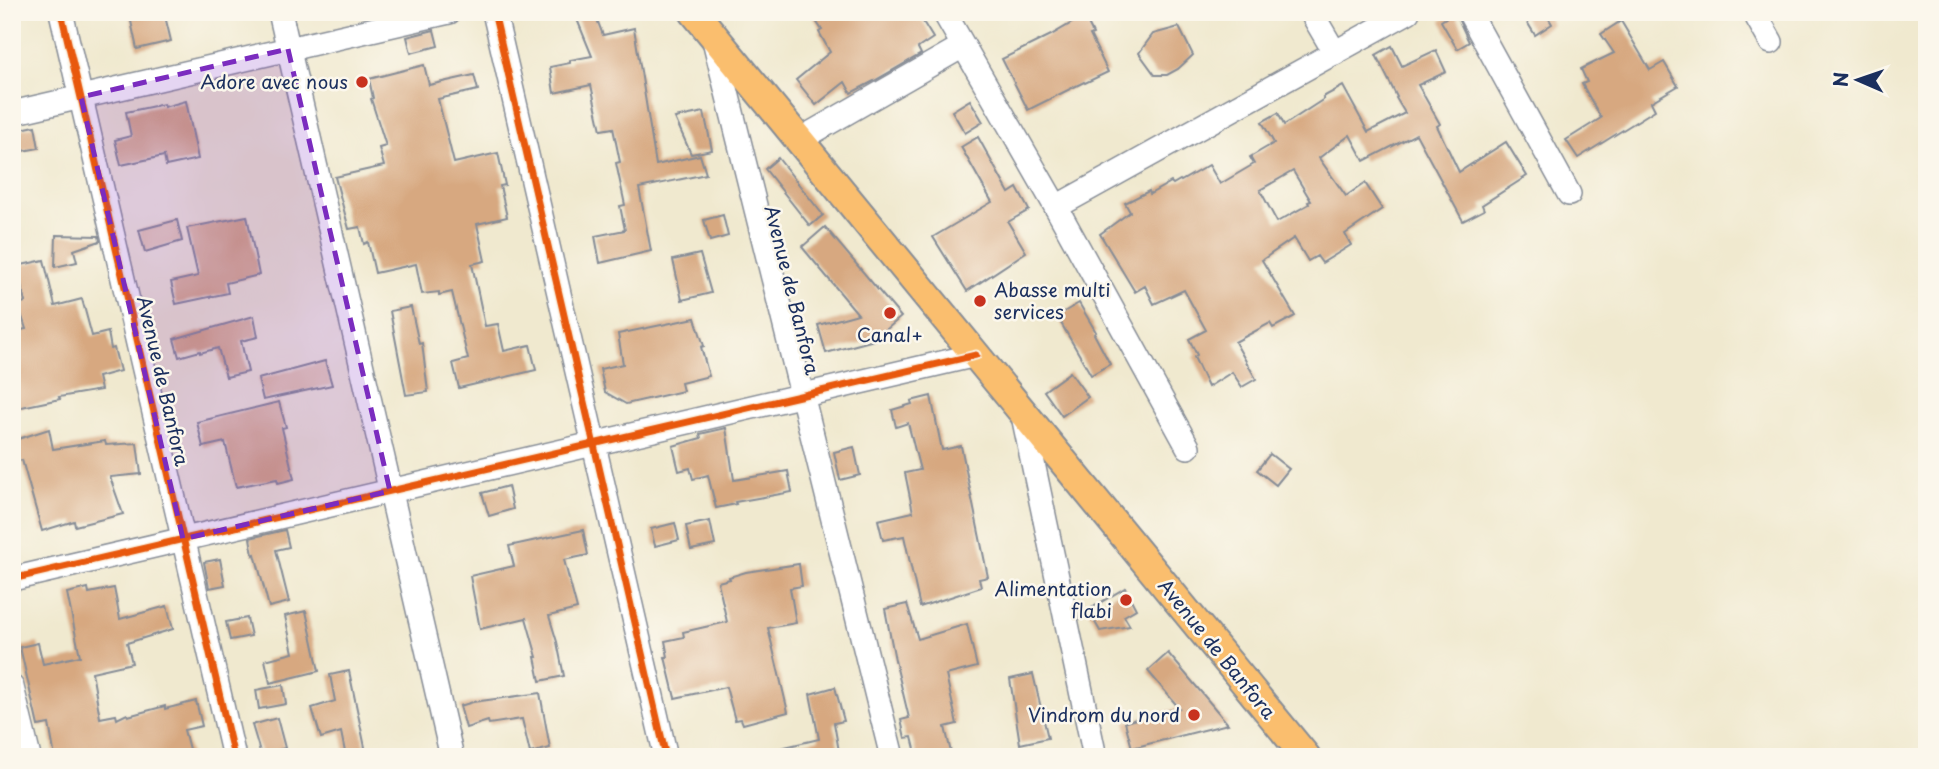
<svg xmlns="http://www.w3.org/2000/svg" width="1939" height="769" viewBox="0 0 1939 769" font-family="'Playpen Sans',sans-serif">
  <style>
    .building { fill: #d7a880; fill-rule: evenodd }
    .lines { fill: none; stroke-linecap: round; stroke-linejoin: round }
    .minor-casing { stroke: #868c96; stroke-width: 26 }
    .major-casing { stroke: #868c96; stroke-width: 32 }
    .minor { stroke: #fff; stroke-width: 23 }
    .major { stroke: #fabe6e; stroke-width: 28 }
    .cycleway-casing { stroke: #fbf7ec; stroke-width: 11 }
    .cycleway { stroke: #e8590c; stroke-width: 7 }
    .marked { fill: #7b2cbf; fill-opacity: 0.2; stroke: #7b2cbf; stroke-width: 5; stroke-dasharray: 14 9; stroke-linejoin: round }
    .poi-dot { fill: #c8321e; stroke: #fbf7ec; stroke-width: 2.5 }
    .labels { text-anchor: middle; stroke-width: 5; stroke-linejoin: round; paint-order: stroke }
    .poi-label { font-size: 19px; fill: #1b2f5e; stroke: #fbf7ec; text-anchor: end }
    .street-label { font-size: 19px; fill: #1b2f5e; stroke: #fbf7ec }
  </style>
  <rect width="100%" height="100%" fill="#fbf7ec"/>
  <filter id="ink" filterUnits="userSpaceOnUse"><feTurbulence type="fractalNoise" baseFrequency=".0143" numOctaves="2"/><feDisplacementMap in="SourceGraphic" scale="14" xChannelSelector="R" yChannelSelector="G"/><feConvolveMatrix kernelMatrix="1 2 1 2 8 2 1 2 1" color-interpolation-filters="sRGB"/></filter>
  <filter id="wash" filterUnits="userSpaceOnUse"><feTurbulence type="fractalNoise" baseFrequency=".00686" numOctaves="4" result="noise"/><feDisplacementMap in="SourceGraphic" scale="28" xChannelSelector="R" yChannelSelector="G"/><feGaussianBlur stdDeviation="1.57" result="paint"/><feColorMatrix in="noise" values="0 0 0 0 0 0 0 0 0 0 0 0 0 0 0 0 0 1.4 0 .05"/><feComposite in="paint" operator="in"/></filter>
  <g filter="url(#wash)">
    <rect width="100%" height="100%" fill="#f0e9cf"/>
    <g id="blocks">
      <g class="building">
        <polygon points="129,12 164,12 171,41 137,49"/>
        <polygon points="574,12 594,12 603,35 634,28 656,165 700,155 706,174 639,188 651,251 600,263 595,236 625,230 620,206 625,205 616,163 620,162 613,128 601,130 591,85 554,93 550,67 570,63 570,60 592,56"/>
        <polygon points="810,12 917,12 933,38 918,48 921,54 874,81 851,93 845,82 816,105 796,80 830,52 819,32 822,30"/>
        <polygon points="1455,12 1469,42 1457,49 1441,21"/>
        <polygon points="1521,12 1545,12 1552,24 1535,35"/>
        <polygon points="1084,16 1093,34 1090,35 1108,72 1085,83 1084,82 1028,110 1002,59 1051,35"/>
        <polygon points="1621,21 1650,70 1664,62 1678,86 1651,102 1655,110 1578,158 1566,140 1601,118 1582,84 1587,82 1581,69 1614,53 1601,34"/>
        <polygon points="1179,27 1193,55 1178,69 1167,75 1155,75 1139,53 1153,34"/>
        <polygon points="434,30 438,46 411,53 407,37"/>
        <path d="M 1392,46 L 1402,66 L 1436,50 L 1446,72 L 1418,85 L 1440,124 L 1437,126 L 1459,172 L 1506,142 L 1527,176 L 1482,205 L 1484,210 L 1463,221 L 1416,134 L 1364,161 L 1350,135 L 1319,158 L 1346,196 L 1365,183 L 1382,209 L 1345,234 L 1351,245 L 1322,263 L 1317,256 L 1308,261 L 1294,238 L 1262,260 L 1295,316 L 1273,328 L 1270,323 L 1235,342 L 1256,379 L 1242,387 L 1232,372 L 1208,387 L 1194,357 L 1197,355 L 1189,339 L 1206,330 L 1184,290 L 1154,304 L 1145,286 L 1135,292 L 1100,234 L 1130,212 L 1125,203 L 1149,191 L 1150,194 L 1171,182 L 1173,184 L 1180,180 L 1181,181 L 1209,165 L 1220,184 L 1254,164 L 1250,157 L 1274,143 L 1262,122 L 1278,113 L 1284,125 L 1324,99 L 1323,97 L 1343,86 L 1368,132 L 1405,113 L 1396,98 L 1397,97 L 1376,55 ZM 1293,171 L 1311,201 L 1308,202 L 1309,204 L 1277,222 L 1260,190 Z"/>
        <polygon points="424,65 429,85 474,75 478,90 438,99 454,163 498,153 505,185 500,186 507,217 477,224 485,261 472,264 485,326 498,324 504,351 530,345 536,370 459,388 453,363 468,359 452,292 439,295 439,292 422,294 416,264 375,273 368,242 364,244 360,227 349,229 335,177 384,166 379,148 386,146 371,99 373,98 369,79"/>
        <polygon points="970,100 983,122 965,133 952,111"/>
        <polygon points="186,101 198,159 166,166 164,156 121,165 115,140 131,136 126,112 164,104 164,107"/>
        <polygon points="704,112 712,150 691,154 675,118"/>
        <polygon points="35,126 39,148 12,153 12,131"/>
        <polygon points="978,137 1009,193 1017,188 1029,210 1008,222 1026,252 967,291 933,237 992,202 961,147"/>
        <polygon points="778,158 823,215 810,226 765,169"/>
        <polygon points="723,215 728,236 710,241 704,220"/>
        <polygon points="247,216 259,275 226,283 228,293 176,304 171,282 198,276 187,228"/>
        <polygon points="177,220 182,241 145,252 139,230"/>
        <polygon points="825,227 901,317 874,340 826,353 818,325 858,314 802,247"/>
        <polygon points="56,235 99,236 100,241 74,250 77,262 55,267"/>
        <polygon points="700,254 711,293 682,300 673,260"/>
        <polygon points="44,260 55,306 82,299 92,336 108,332 111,349 114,348 120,371 98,377 101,390 59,397 60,399 12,409 12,332 26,329 18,304 25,302 17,266"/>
        <polygon points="1079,303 1096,332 1094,334 1110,364 1091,375 1057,316"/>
        <polygon points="411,307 419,344 422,343 428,392 406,395 390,311"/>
        <polygon points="254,316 258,337 241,341 248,372 226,377 218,348 200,353 200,351 179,357 174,339"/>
        <polygon points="695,318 704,346 701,347 709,376 681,383 683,391 626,404 605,392 600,369 623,364 618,334"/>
        <polygon points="325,361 332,385 263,400 258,379"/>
        <polygon points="1070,372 1088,397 1062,416 1044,391"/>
        <polygon points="931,396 942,450 961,446 988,577 979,579 981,587 920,607 904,536 883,540 878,520 913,512 905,473 920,470 908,423 896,427 892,410 912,404 911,401"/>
        <polygon points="279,402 286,427 282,428 294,479 278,483 277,479 236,487 225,442 203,447 197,422"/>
        <polygon points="726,428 734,480 788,471 792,492 735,502 736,504 716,508 708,475 693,479 690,468 679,471 673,446 701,438 700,434"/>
        <polygon points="49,429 53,449 105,441 106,445 137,443 141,474 110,477 123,514 75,526 74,521 42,531 22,460 18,461 12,441"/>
        <polygon points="854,447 860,475 840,480 834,452"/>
        <polygon points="1270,454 1289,469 1276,485 1257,470"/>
        <polygon points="508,486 513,509 489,516 482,493"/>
        <polygon points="710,521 715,545 691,550 686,526"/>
        <polygon points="675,523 679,540 655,546 651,529"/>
        <polygon points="285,530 289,547 276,550 289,602 269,607 255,554 253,555 250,538"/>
        <polygon points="583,530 588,555 564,560 577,609 549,616 557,642 564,676 540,681 535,657 537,657 526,618 480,629 470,576 514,566 509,546"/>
        <polygon points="220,559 225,585 209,588 204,562"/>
        <polygon points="799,564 802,586 790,588 796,623 768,628 788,712 743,724 741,719 735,720 726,687 675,698 665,657 668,657 665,641 684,637 683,632 727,622 718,582 730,579 729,577 746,572"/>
        <polygon points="88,588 89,593 114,588 120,619 167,606 173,629 127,643 132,663 92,672 100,718 116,715 117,719 127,714 128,716 165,706 165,709 196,701 202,726 184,730 191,757 55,757 49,724 38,726 20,647 38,643 43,664 80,656 67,593"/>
        <polygon points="1125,588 1136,609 1124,616 1130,626 1100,631 1088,610"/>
        <polygon points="907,604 918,639 967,624 977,667 946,675 957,724 945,727 952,757 917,757 912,737 905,738 901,720 909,718 895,660 885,609"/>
        <polygon points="306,611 319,671 270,683 265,660 293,653 285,616"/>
        <polygon points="247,618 251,636 230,640 226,622"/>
        <polygon points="1168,653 1228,724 1132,748 1125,722 1179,708 1148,671"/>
        <polygon points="349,671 367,757 346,757 341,732 321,738 312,708 335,701 330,675"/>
        <polygon points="1033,674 1048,738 1020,744 1010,679"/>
        <polygon points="283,685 286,704 259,709 256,690"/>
        <polygon points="835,687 844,721 834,723 840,757 777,757 776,749 819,739 810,694"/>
        <polygon points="540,693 550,748 530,753 522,719 489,724 488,721 466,728 460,706 473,702"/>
        <polygon points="277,718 285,748 261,755 252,725"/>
      </g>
    </g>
  </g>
  <g filter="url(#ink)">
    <use href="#blocks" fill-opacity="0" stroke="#868c96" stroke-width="2"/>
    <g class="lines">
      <defs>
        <g id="minor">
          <polyline points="61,12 234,757"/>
          <polyline points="280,12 452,757"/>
          <polyline points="494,12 666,757"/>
          <polyline points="944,12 1056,207 1188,447"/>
          <polyline points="1311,12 1335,53"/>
          <polyline points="1469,12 1569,194"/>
          <polyline points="1754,12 1771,42"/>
          <polyline points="713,36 892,757"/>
          <polyline points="12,113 449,12"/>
          <polyline points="799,140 963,46"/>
          <polyline points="1056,207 1408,12"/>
          <polyline points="1022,411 1095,757"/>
          <polyline points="12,579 976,355"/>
          <polyline points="12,687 29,757"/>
        </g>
        <polyline id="major" points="694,12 1306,757"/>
      </defs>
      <use href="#minor" class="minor-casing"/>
      <use href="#major" class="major-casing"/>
      <use href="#minor" class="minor"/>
      <use href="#major" class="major"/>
      <defs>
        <g id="cycleway">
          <polyline points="61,12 234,757"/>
          <polyline points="494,12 666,757"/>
          <polyline points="12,579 976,355"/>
        </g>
      </defs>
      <use href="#cycleway" class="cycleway-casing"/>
      <use href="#cycleway" class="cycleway"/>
    </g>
  </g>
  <path class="marked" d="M 288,49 L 390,491 L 183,539 L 81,97 Z"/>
  <g class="poi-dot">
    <circle cx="362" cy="82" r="7"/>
    <circle cx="980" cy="301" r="7"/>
    <circle cx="890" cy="313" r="7"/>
    <circle cx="1126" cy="600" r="7"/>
    <circle cx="1194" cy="715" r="7"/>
  </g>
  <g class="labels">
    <g class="poi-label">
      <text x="348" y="89">Adore avec nous</text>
      <text x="994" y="297" text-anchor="start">Abasse multi<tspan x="994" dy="22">services</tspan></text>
      <text x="890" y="342" text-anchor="middle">Canal+</text>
      <text x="1112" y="596">Alimentation<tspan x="1112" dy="22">flabi</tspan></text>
      <text x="1180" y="722">Vindrom du nord</text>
    </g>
    <g class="street-label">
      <text transform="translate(792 290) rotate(76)" y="7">Avenue de Banfora</text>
      <text transform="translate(163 381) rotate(77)" y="7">Avenue de Banfora</text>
      <text transform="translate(1217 649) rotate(51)" y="7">Avenue de Banfora</text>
    </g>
  </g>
  <rect width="1939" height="769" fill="none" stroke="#fbf7ec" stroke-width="42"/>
  <g transform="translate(1858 80) rotate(272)" stroke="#fbf7ec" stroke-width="5" paint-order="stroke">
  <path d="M0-5L12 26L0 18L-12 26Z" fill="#1b2f5e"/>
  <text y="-10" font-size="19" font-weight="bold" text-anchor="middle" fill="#1b2f5e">N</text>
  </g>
</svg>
